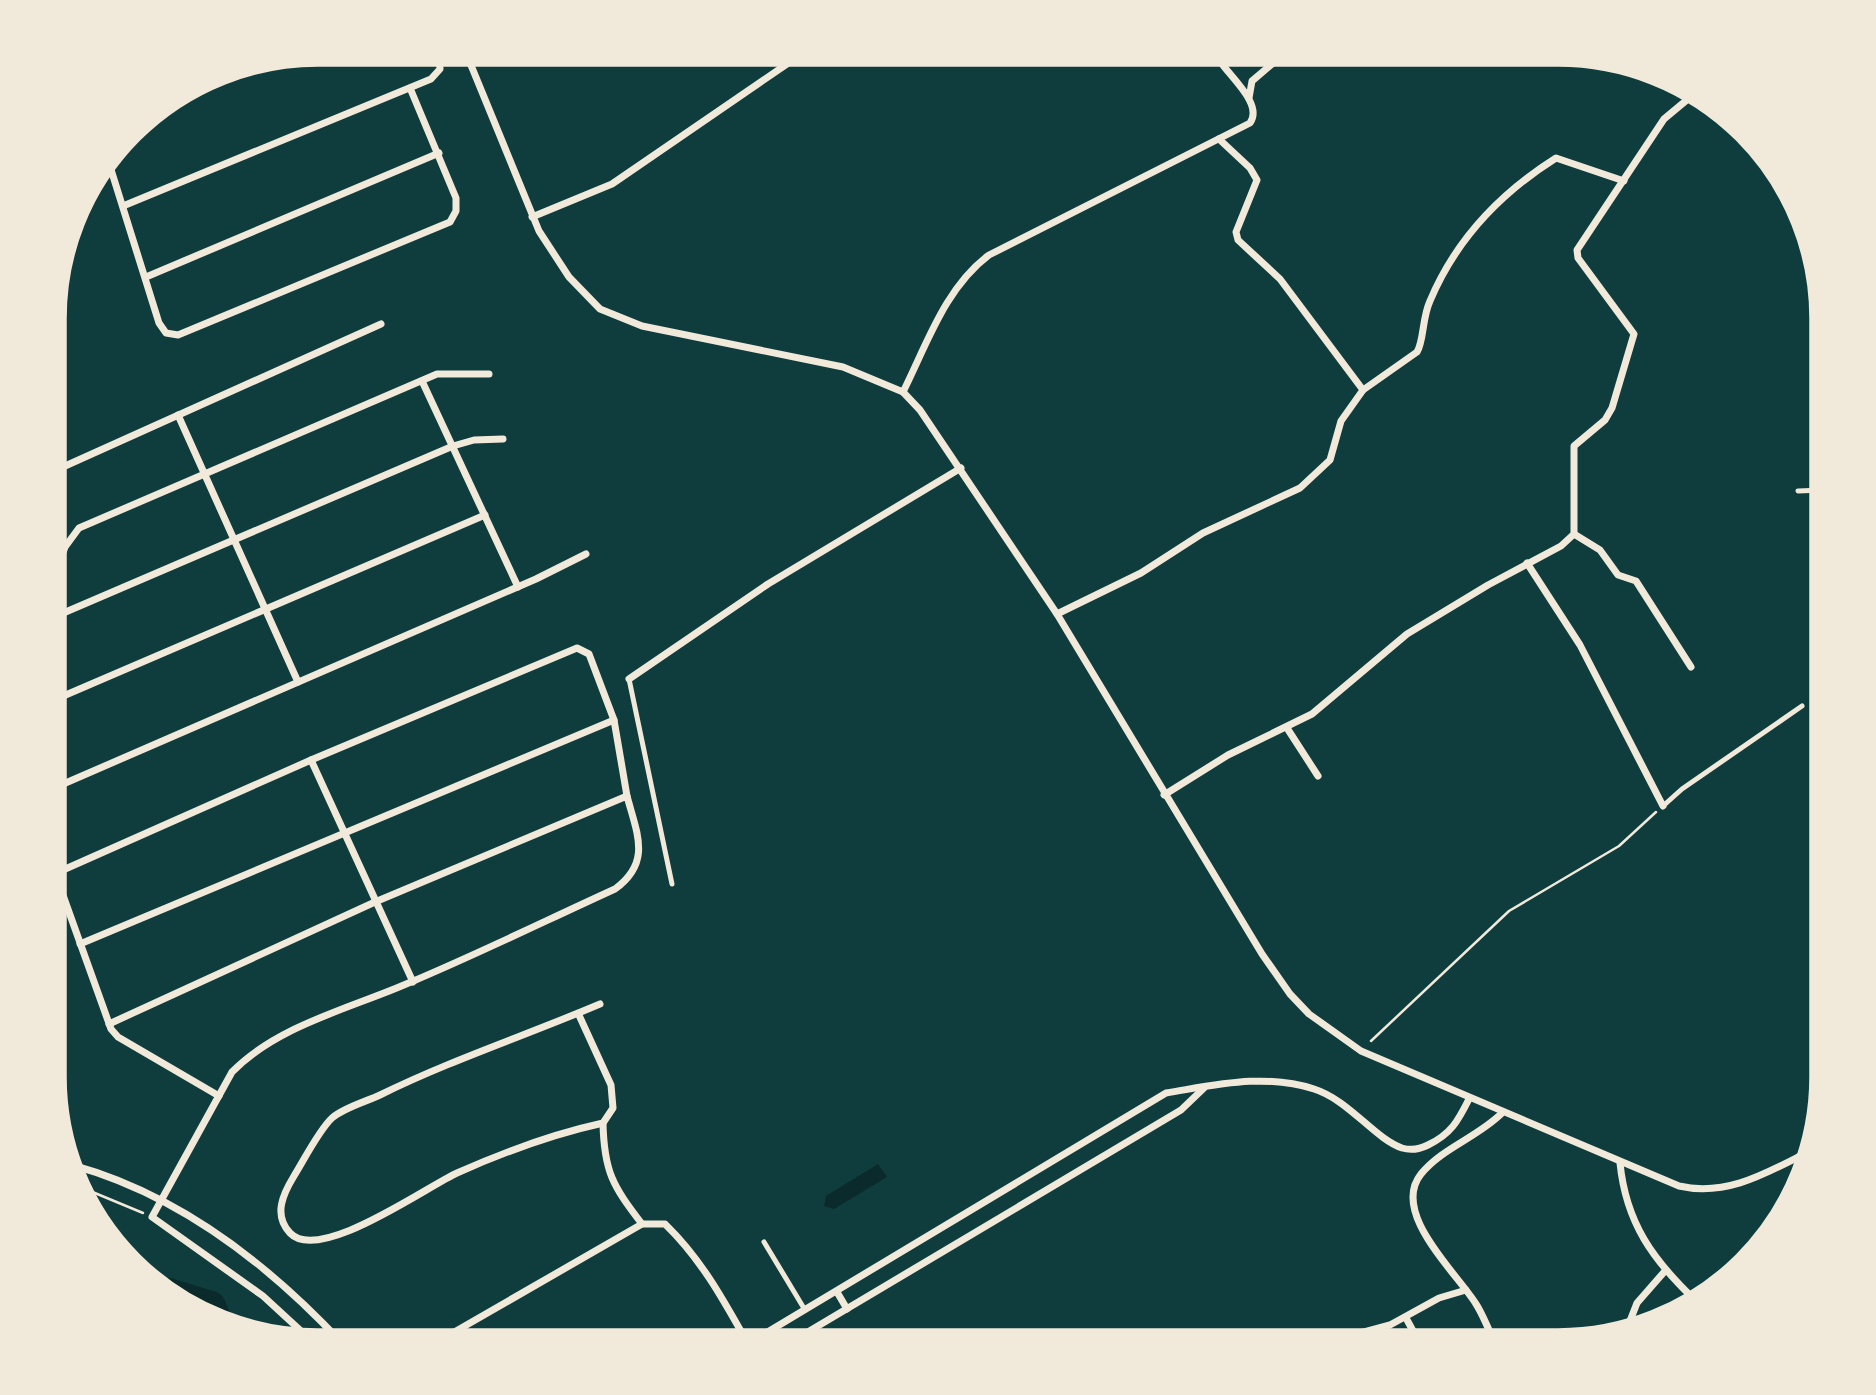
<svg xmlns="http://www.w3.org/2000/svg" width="1876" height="1395" viewBox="0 0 1876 1395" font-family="'Libre Baskerville',serif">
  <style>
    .water { fill: #0a2a2b }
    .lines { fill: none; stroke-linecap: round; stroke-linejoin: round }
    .river { stroke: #0a2a2b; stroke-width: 30 }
    .path { stroke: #f1e9da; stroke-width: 2.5 }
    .service { stroke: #f1e9da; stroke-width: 5 }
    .minor { stroke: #f1e9da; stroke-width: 7 }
    .rim { fill: none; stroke: #f1e9da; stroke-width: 3.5 }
  </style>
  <rect width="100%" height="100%" fill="#0f3d3e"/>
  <polygon class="water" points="878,1164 887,1177 834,1209 824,1206 826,1196"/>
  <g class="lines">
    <polyline class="river" points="169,1293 211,1306 218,1323"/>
    <g class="path">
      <polyline points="1371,1041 1509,911 1619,846 1656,812"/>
      <polyline points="78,1186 143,1213"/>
    </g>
    <g class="service">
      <polyline points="1798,491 1823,490"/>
      <polyline points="629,679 672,884"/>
      <polyline points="1663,806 1682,789 1802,706"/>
      <polyline points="764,1242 805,1310"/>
    </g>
    <g class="minor">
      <path d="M 466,53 L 539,231 L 569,277 L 600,309 L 642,326 L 843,367 L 903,392 L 920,410 L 1057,614 L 1262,954 L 1290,994 L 1309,1014 L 1361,1051 L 1679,1186 C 1728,1197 1768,1172 1810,1151"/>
      <polyline points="1249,98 1252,81 1285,53"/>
      <polyline points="174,100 267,61"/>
      <polyline points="108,160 159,323 166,333 178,335 450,222 456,211 456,198 410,88"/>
      <polyline points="123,206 431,79 440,69 439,53"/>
      <polyline points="532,217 612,184 803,53"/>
      <polyline points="146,277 439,153"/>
      <polyline points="422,381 518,587"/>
      <path d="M 1363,390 L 1417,352 C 1424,341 1422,318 1430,301 C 1456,239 1499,194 1556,158 L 1624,181"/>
      <path d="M 903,392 C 927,344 945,288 989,255 L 1250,123 C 1265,102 1222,71 1215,53"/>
      <polyline points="178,415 298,682"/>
      <polyline points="54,471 381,324"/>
      <polyline points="1574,534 1600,550 1618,575 1636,581 1691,667"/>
      <polyline points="1527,563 1580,645 1663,806"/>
      <polyline points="54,577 65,547 79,528 437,374 489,374"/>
      <polyline points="1057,614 1141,573 1203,533 1300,488 1330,460 1341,421 1363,390 1280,279 1238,240 1236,232 1257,180 1250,168 1219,139"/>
      <polyline points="54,617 453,446 474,440 503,439"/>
      <polyline points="629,679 768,584 961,468"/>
      <polyline points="54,700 485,515"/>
      <polyline points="1287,728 1318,776"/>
      <polyline points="311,760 413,982"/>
      <polyline points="54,788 536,579 586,554"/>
      <polyline points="1164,795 1228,755 1312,714 1407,634 1488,585 1561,546 1574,534 1574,446 1605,420 1612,408 1634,334 1578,258 1577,250 1664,119 1694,94"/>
      <polyline points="55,873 111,1029 118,1037 219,1096"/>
      <polyline points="54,874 311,760 577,648 589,654 614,720 627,796"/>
      <polyline points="80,944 614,720"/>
      <path d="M 578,1013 L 611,1085 L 613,1108 L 603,1123 C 553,1134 504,1152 457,1173 C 426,1187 319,1264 290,1233 C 273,1215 283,1194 294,1176 C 304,1160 319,1130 332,1118 C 343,1108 365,1102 380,1095 C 451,1060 527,1035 600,1004"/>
      <path d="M 109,1024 L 375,902 L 627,796 C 637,834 652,862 615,889 C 547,920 480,953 411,982 C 352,1008 278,1025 232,1072 L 152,1217 L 263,1296 L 313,1342"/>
      <path d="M 1620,1163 C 1626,1223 1653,1260 1695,1300"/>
      <path d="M 72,1165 C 178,1194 268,1264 341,1342"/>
      <path d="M 642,1224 L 665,1224 C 701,1259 723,1299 747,1342"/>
      <polyline points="837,1292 847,1309"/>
      <polyline points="1406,1318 1419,1342"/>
      <polyline points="1628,1326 1637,1303 1665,1271"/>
      <path d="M 437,1342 L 642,1224 C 613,1186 604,1172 603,1123"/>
      <path d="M 751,1342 L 1166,1093 C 1216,1085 1264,1073 1314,1089 C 1349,1100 1375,1139 1402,1148 C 1412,1151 1420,1149 1428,1145 C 1451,1134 1458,1121 1469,1099"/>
      <polyline points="791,1342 1181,1110 1204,1088"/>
      <polyline points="1340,1342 1353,1335 1390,1325 1439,1298 1466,1290"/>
      <path d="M 1494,1342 C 1489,1330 1483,1315 1476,1304 C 1457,1273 1390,1213 1421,1174 C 1442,1148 1478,1137 1502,1113"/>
    </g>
  </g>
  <path d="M0 0H1876V1395H0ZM318 65H1558A253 253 0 0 1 1811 318V1077A253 253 0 0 1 1558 1330H318A253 253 0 0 1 65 1077V318A253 253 0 0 1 318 65Z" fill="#f1e9da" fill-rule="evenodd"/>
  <path class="rim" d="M318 65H1558A253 253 0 0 1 1811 318V1077A253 253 0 0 1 1558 1330H318A253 253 0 0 1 65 1077V318A253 253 0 0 1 318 65Z"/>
</svg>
